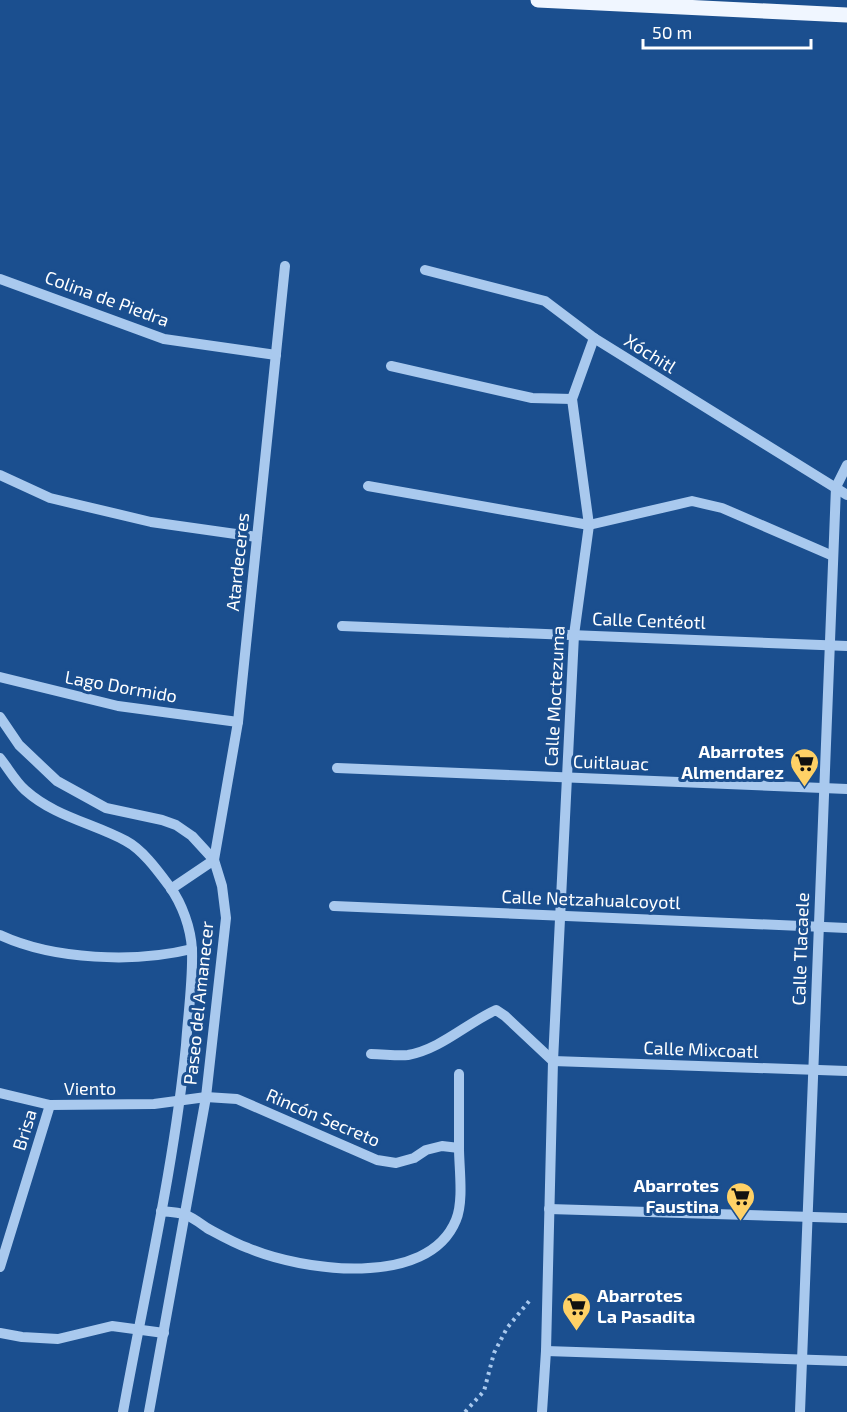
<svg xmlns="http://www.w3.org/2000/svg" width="847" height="1412" viewBox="0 0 847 1412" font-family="'Exo 2',sans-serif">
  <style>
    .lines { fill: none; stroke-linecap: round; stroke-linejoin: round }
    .path { stroke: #a9c9ee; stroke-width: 4; stroke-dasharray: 3 4.5; stroke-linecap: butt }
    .minor { stroke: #a9c9ee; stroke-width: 10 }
    .major { stroke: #f0f6ff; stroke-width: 15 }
    .labels { text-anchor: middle; stroke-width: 6; stroke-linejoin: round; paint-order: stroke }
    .street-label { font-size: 18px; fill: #fff; stroke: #1b4f8f }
    .poi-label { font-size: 18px; font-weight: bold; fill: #fff; stroke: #1b4f8f; text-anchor: end }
  </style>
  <rect width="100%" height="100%" fill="#1b4f8f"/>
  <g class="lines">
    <polyline class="path" points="465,1412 484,1391 494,1353 507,1328 530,1300"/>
    <g class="minor">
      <polyline points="425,270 545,301 594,338 847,495"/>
      <polyline points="0,279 164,339 276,355"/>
      <polyline points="391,366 532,398 572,399"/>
      <polyline points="0,475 50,498 151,522 257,537"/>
      <polyline points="368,486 589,525 692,501 722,508 833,556"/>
      <polyline points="342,626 847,646"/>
      <polyline points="0,677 118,706 238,722"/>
      <polyline points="0,717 19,745 57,781 106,808 162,820 176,825 192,836 214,860 222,886 226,918 206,1097 149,1412"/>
      <path d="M 0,758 C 8,768 15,781 25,790 C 55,817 93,823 126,841 C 143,850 158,871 170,887 C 182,904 191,928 192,950 C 193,982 188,1014 186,1045 C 174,1168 145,1290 123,1412"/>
      <polyline points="337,768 847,789"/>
      <polyline points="171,889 214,860 238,722 285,266"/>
      <polyline points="334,906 847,928"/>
      <path d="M 0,935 C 54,960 135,963 192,949"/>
      <path d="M 371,1054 C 383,1054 397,1056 408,1055 C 441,1049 467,1023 496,1010 L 505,1016 L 553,1061"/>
      <polyline points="553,1061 847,1071"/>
      <path d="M 0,1093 L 50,1105 L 154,1104 L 206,1097 L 237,1099 L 377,1160 L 396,1163 L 414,1158 L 426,1150 L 442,1146 L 459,1148 C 459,1168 464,1201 456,1220 C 428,1289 302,1271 248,1248 C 234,1243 220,1235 207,1228 C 200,1223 191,1216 183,1214 C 176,1212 168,1212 161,1211"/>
      <polyline points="459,1148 459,1074"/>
      <polyline points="549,1209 847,1218"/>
      <polyline points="0,1267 50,1105"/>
      <polyline points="0,1333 22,1337 58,1339 112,1326 164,1333"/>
      <polyline points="546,1351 847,1361"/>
      <polyline points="542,1412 546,1351 553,1061 574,635 589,525 572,399 594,338"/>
      <polyline points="800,1412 836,487 847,465"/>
    </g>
    <polyline class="major" points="538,0 847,15"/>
  </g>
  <defs>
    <symbol id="supermarket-pin" viewBox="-11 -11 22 30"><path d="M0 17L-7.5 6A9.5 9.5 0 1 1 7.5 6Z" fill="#ffd166" stroke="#1b4f8f"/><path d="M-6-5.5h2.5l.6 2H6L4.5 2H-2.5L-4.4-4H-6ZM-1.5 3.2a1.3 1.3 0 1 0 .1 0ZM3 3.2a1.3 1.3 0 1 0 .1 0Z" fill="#111"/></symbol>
  </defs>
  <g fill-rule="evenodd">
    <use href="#supermarket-pin" x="788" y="746" width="33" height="45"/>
    <use href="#supermarket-pin" x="724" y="1180" width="33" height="45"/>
    <use href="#supermarket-pin" x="560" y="1290" width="33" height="45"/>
  </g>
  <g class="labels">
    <g class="street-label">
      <text transform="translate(107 299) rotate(20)" y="6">Colina de Piedra</text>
      <text transform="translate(650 354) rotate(32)" y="6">Xóchitl</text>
      <text transform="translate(238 562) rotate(-84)" y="6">Atardeceres</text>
      <text transform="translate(649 621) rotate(2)" y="6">Calle Centéotl</text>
      <text transform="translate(121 687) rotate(10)" y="6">Lago Dormido</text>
      <text transform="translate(555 696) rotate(-87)" y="6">Calle Moctezuma</text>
      <text transform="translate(611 763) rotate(2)" y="6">Cuitlauac</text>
      <text transform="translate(591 900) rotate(2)" y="6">Calle Netzahualcoyotl</text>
      <text transform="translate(801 949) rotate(-88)" y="6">Calle Tlacaele</text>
      <text transform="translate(199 1003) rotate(-84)" y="6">Paseo del Amanecer</text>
      <text transform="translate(701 1050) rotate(2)" y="6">Calle Mixcoatl</text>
      <text x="90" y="1095">Viento</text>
      <text transform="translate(323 1118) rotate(23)" y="6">Rincón Secreto</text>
      <text transform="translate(25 1130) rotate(-73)" y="6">Brisa</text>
    </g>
    <g class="poi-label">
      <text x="784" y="758">Abarrotes<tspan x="784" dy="21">Almendarez</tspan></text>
      <text x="719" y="1192">Abarrotes<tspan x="719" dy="21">Faustina</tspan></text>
      <text x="597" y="1302" text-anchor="start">Abarrotes<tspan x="597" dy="21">La Pasadita</tspan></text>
    </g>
  </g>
  <path d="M643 39v9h168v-9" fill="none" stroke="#ffffff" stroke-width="3"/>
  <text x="652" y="39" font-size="18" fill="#ffffff" stroke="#1b4f8f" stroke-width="4.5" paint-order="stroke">50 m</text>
</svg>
